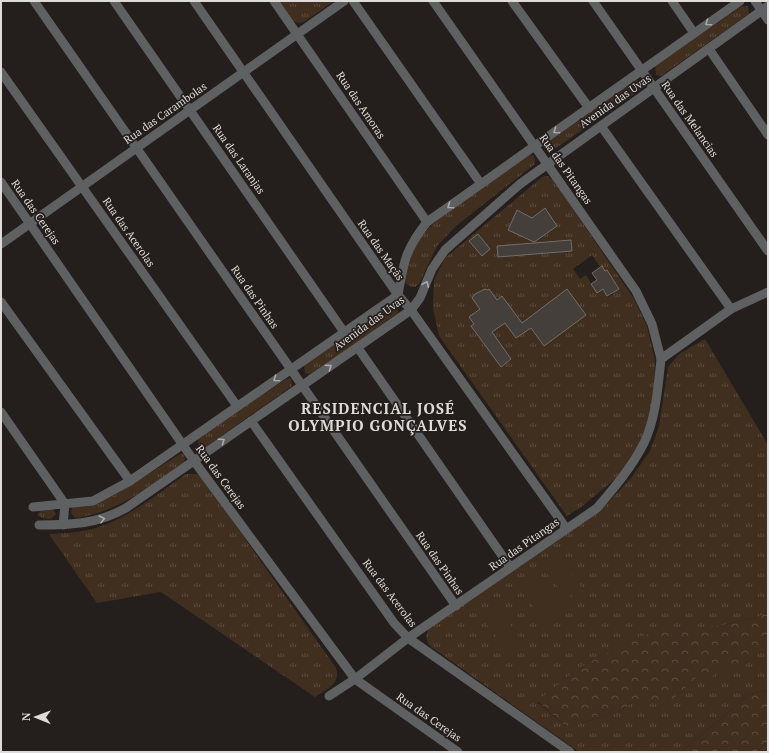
<svg xmlns="http://www.w3.org/2000/svg" width="769" height="753" viewBox="0 0 769 753" font-family="'PT Serif',serif">
  <style>
    .grass { fill: url(#grass-tufts); fill-rule: evenodd }
    .forest { fill: url(#forest-crowns) }
    .garden { fill: #402e1f }
    .building { fill: #453f3b; stroke: #736d69 }
    .lines { fill: none; stroke-linecap: round; stroke-linejoin: round }
    .minor { stroke: #5f6062; stroke-width: 9 }
    .oneway { stroke: #acaaa9 }
    .labels { text-anchor: middle; stroke-width: 3.5; stroke-linejoin: round; paint-order: stroke }
    .street-label { font-size: 11px; fill: #dfdbd9; stroke: #241f1c }
    .district-label { font-size: 15px; font-weight: bold; letter-spacing: 1px; fill: #dfdbd9; stroke: #241f1c }
  </style>
  <defs>
    <pattern id="grass-tufts" width="24" height="20" patternUnits="userSpaceOnUse"><rect width="24" height="20" fill="#402e1f"/><path d="M3 7l-1-3M5 7V3M7 7l1-3M15 17l-1-3M17 17v-4M19 17l1-3" fill="none" stroke="#5b4c3f"/></pattern>
    <pattern id="forest-crowns" width="20" height="18" patternUnits="userSpaceOnUse"><rect width="20" height="18" fill="#402e1f"/><path d="M2 6a3 3 0 1 1 6 0M12 15a3 3 0 1 1 6 0" fill="none" stroke="#5b4c3f"/></pattern>
  </defs>
  <rect width="100%" height="100%" fill="#241f1c"/>
  <g class="grass">
    <path d="M 278,1 L 334,1 L 304,22 C 290,26 284,10 278,1 Z"/>
    <polygon points="742,6 748,6 749,14 661,76 656,75 655,66"/>
    <polygon points="637,80 642,82 643,88 556,148 553,149 549,146 551,140"/>
    <path d="M 530,155 L 534,156 L 535,164 L 456,226 L 437,246 L 419,284 L 415,287 L 409,286 L 405,282 C 403,238 448,211 479,190 C 496,178 513,166 530,155 Z"/>
    <path d="M 548,176 L 554,181 L 634,299 L 647,326 L 655,360 L 654,399 L 642,440 L 620,475 L 580,508 L 567,516 L 439,336 L 433,308 L 434,280 L 445,258 L 542,177 ZM 592,255 L 600,267 L 602,266 L 605,271 L 607,270 L 619,289 L 614,292 L 612,289 L 611,290 L 613,294 L 608,297 L 603,289 L 597,293 L 586,275 L 580,279 L 573,269 Z"/>
    <polygon points="392,305 397,305 398,313 311,375 305,373 304,365"/>
    <path d="M 705,339 L 768,445 L 768,613 L 758,617 L 724,625 L 537,702 L 567,727 L 616,713 L 636,700 L 672,699 L 697,677 L 716,668 L 729,668 L 768,641 L 768,690 L 750,694 L 681,752 L 579,752 L 430,646 C 425,640 426,634 429,627 L 604,507 L 631,478 L 650,451 L 659,426 L 668,367 L 679,354 Z"/>
    <polygon points="291,378 292,386 204,448 199,447 198,438 286,379"/>
    <path d="M 180,454 L 184,454 L 185,462 C 151,485 117,513 75,518 L 71,513 L 72,507 L 104,500 L 113,496 Z"/>
    <path d="M 186,474 L 197,474 L 203,479 L 336,668 C 341,684 327,689 315,697 L 161,592 L 97,603 L 49,534 C 63,533 78,533 92,529 C 127,520 157,494 186,474 Z"/>
    <polygon points="52,508 56,514 51,519 42,518 38,515 40,509"/>
  </g>
  <g class="forest">
    <polygon points="768,613 768,641 743,659 741,673 729,668 716,668 712,679 697,677 672,700 636,700 616,713 567,727 537,701 577,669 642,635 724,625 758,617"/>
    <polygon points="768,690 768,752 681,752 750,694"/>
  </g>
  <g class="garden">
    <polygon points="559,558 581,587 567,599 544,570"/>
    <polygon points="538,573 565,607 545,622 519,588"/>
    <polygon points="499,610 521,639 507,650 484,621"/>
  </g>
  <g class="building">
    <polygon points="545,208 557,226 534,242 508,230 517,210 532,218"/>
    <polygon points="478,234 490,249 482,256 469,241"/>
    <polygon points="571,240 572,251 498,257 497,246"/>
    <polygon points="602,266 605,271 607,270 619,289 607,296 603,289 597,293 591,284 597,280 592,273"/>
    <polygon points="485,289 487,290 489,289 497,300 502,296 522,323 567,289 586,315 544,346 531,328 516,338 505,323 492,332 511,359 501,367 471,326 474,324 469,317 480,309 472,298 475,294"/>
  </g>
  <g class="lines">
    <g class="minor">
      <polyline points="34,1 456,606"/>
      <polyline points="114,1 344,332"/>
      <polyline points="194,1 398,295 411,310 566,528"/>
      <polyline points="274,1 427,222"/>
      <polyline points="353,1 481,184"/>
      <polyline points="433,1 636,291 652,324 661,359"/>
      <polyline points="512,1 589,108"/>
      <polyline points="593,1 768,251"/>
      <polyline points="672,1 694,33"/>
      <polyline points="755,1 768,20"/>
      <polyline points="709,49 768,135"/>
      <polyline points="1,72 237,406"/>
      <polyline points="601,126 731,309"/>
      <polyline points="1,182 194,461 355,679 458,752"/>
      <polyline points="1,244 344,1"/>
      <polyline points="1,302 130,481"/>
      <polyline points="358,348 510,567"/>
      <polyline points="1,412 65,504 63,525"/>
      <polyline points="251,421 394,623 408,638 570,752"/>
      <path d="M 33,507 L 93,501 L 130,481 L 398,295 C 404,261 405,250 427,222 L 740,1"/>
      <path d="M 39,525 C 72,525 97,524 126,508 L 411,310 L 420,298 L 432,269 L 445,250 L 520,184 L 768,6"/>
      <path d="M 329,696 L 355,679 L 408,638 L 597,508 C 614,488 632,467 644,443 C 656,418 658,387 661,359 L 731,309 L 768,292"/>
    </g>
  </g>
  <defs><path id="oneway-chevron" d="M-2-3.5L2.5 0L-2 3.5" fill="none" stroke-width="1.6" stroke-linecap="round" stroke-linejoin="round"/></defs>
  <g class="oneway">
    <use href="#oneway-chevron" transform="translate(708 23) rotate(145)"/>
    <use href="#oneway-chevron" transform="translate(556 131) rotate(145)"/>
    <use href="#oneway-chevron" transform="translate(450 206) rotate(145)"/>
    <use href="#oneway-chevron" transform="translate(426 284) rotate(-66)"/>
    <use href="#oneway-chevron" transform="translate(329 367) rotate(-34)"/>
    <use href="#oneway-chevron" transform="translate(276 379) rotate(145)"/>
    <use href="#oneway-chevron" transform="translate(222 441) rotate(-35)"/>
    <use href="#oneway-chevron" transform="translate(102 519) rotate(-14)"/>
  </g>
  <g class="labels">
    <g class="street-label">
      <text transform="translate(615 101) rotate(-35)" y="4">Avenida das Uvas</text>
      <text transform="translate(361 105) rotate(56)" y="4">Rua das Amoras</text>
      <text transform="translate(165 113) rotate(-35)" y="4">Rua das Carambolas</text>
      <text transform="translate(690 119) rotate(55)" y="4">Rua das Melancias</text>
      <text transform="translate(239 159) rotate(55)" y="4">Rua das Laranjas</text>
      <text transform="translate(566 169) rotate(55)" y="4">Rua das Pitangas</text>
      <text transform="translate(36 212) rotate(55)" y="4">Rua das Cerejas</text>
      <text transform="translate(129 232) rotate(55)" y="4">Rua das Acerolas</text>
      <text transform="translate(381 250) rotate(55)" y="4">Rua das Maçãs</text>
      <text transform="translate(255 297) rotate(55)" y="4">Rua das Pinhas</text>
      <text transform="translate(369 323) rotate(-36)" y="4">Avenida das Uvas</text>
      <text transform="translate(221 477) rotate(54)" y="4">Rua das Cerejas</text>
      <text transform="translate(524 544) rotate(-35)" y="4">Rua das Pitangas</text>
      <text transform="translate(440 563) rotate(55)" y="4">Rua das Pinhas</text>
      <text transform="translate(390 593) rotate(53)" y="4">Rua das Acerolas</text>
      <text transform="translate(429 717) rotate(35)" y="4">Rua das Cerejas</text>
    </g>
    <g class="district-label">
      <text x="378" y="414">RESIDENCIAL JOSÉ<tspan x="378" dy="17">OLYMPIO GONÇALVES</tspan></text>
    </g>
  </g>
  <rect width="769" height="753" fill="none" stroke="#dfdbd9" stroke-width="4"/>
  <g transform="translate(36 717) rotate(271)" stroke="#241f1c" stroke-width="3" paint-order="stroke">
  <path d="M0-3L7 15L0 10L-7 15Z" fill="#dfdbd9"/>
  <text y="-6" font-size="11" font-weight="bold" text-anchor="middle" fill="#dfdbd9">N</text>
  </g>
</svg>
